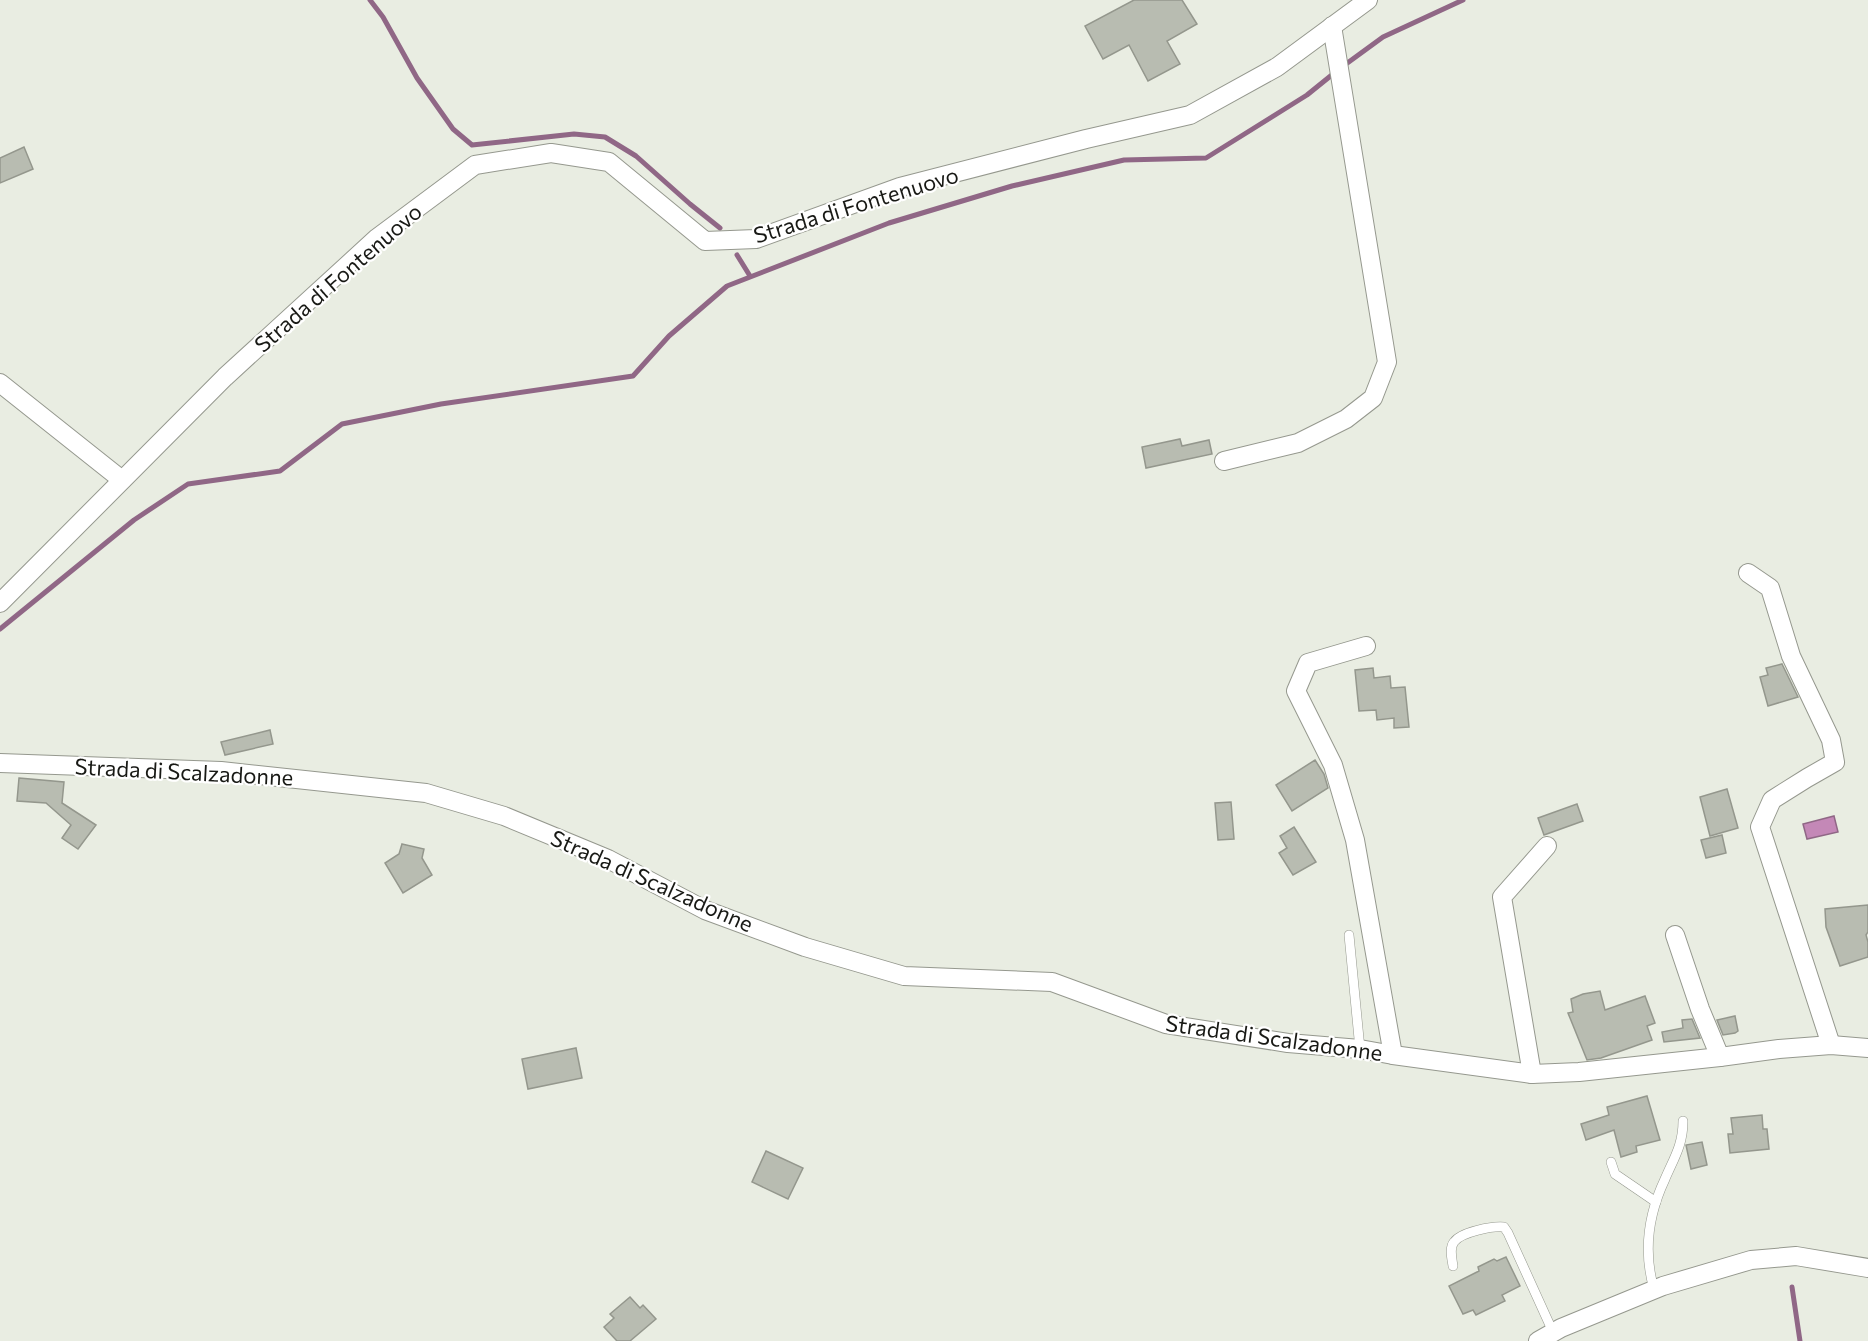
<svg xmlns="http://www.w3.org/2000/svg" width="1868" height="1341" viewBox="0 0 1868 1341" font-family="Commissioner,sans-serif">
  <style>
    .water { fill: #c488b7; stroke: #906786; stroke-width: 1.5 }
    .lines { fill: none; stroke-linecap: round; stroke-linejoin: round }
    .stream { stroke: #906786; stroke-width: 5 }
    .building { fill: #b8bcb1; stroke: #94978d; stroke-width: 1.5 }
    .service-casing { stroke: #95988e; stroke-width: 10 }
    .minor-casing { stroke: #95988e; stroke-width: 20 }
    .service { stroke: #fff; stroke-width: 9 }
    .minor { stroke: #fff; stroke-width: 18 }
    .labels { text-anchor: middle; stroke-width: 4.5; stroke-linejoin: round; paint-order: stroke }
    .street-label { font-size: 22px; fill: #181915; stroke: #fff }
  </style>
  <rect width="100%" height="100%" fill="#e9ede2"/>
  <polygon class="water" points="1834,816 1838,832 1807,839 1803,824"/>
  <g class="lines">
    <g class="stream">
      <polyline points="370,0 383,17 417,78 453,129 472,145 574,134 605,137 636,156 690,204 720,228"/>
      <polyline points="1346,64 1383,37 1463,0"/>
      <polyline points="737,255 750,276"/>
      <polyline points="0,629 134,520 188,484 280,471 342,424 441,404 633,376 669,336 727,286 889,223 1012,186 1124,160 1206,158 1307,95 1333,74"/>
      <polyline points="1792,1287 1800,1341"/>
    </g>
  </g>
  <g class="building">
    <polygon points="1134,0 1182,0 1197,24 1167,41 1180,64 1148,81 1129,45 1103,59 1085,26"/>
    <polygon points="24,147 33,169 0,183 0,158"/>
    <polygon points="1180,439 1182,446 1209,440 1212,454 1146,468 1142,447"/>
    <polygon points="1782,664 1798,697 1768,706 1760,677 1768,675 1766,668"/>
    <polygon points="1373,668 1374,678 1390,676 1391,688 1405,687 1409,727 1394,728 1394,718 1377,720 1376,710 1359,711 1355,670"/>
    <polygon points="270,730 273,744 225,755 221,742"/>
    <polygon points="1315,760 1324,774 1328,788 1292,811 1276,785"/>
    <polygon points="19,778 64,782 62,803 96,825 78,849 62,838 71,825 46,803 17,801"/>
    <polygon points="1727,789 1738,828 1710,836 1700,797"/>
    <polygon points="1231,802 1234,839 1218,840 1215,803"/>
    <polygon points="1577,804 1583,821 1544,835 1538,818"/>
    <polygon points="1294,827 1316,862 1293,875 1279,853 1287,848 1280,836"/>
    <polygon points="1722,835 1726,853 1706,858 1701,840"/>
    <polygon points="402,844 424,849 422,858 432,875 403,893 385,863 399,854"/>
    <polygon points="1868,905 1868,932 1866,935 1868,942 1868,957 1840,966 1826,927 1825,909"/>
    <polygon points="1600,991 1605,1010 1645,996 1655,1023 1647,1026 1652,1040 1601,1058 1587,1060 1568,1013 1573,1012 1571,999 1583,994"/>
    <polygon points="1735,1016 1738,1031 1735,1033 1723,1035 1717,1020"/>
    <polygon points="1692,1019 1700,1038 1664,1042 1662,1032 1683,1028 1682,1020"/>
    <polygon points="576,1048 582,1078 528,1089 522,1059"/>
    <polygon points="1647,1096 1660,1140 1636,1146 1637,1152 1621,1157 1614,1130 1586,1140 1581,1124 1609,1115 1607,1107"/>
    <polygon points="1762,1115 1763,1129 1767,1129 1769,1149 1730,1153 1728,1134 1733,1134 1731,1118"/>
    <polygon points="1702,1142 1707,1165 1691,1169 1686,1145"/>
    <polygon points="766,1151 803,1168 788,1199 752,1182"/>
    <polygon points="1506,1257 1520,1286 1502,1295 1505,1301 1476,1315 1473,1310 1463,1314 1449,1286 1479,1271 1478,1267 1494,1259 1497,1261"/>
    <polygon points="630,1297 640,1308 643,1305 656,1319 630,1341 617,1341 604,1327 614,1318 610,1314"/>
  </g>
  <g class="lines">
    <defs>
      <g id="service">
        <polyline points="1349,935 1360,1049"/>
        <polyline points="1611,1162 1615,1174 1656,1202"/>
        <path d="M 1453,1266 C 1452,1259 1449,1248 1454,1242 C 1461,1232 1492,1226 1504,1227 L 1508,1233 L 1553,1332"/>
        <path d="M 1654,1289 C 1643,1251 1648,1215 1665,1179 C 1674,1158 1683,1145 1683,1121"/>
      </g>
      <g id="minor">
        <polyline points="0,383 122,480"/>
        <polyline points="1224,461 1298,443 1346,419 1373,398 1387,362 1332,26"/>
        <polyline points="1748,573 1770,588 1791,656 1831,740 1835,762 1807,778 1772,800 1760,827 1831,1045"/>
        <polyline points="0,603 225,377 377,238 475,165 551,153 609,162 705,241 756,239 900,187 1086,139 1190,115 1277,67 1368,0"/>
        <polyline points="1366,646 1308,663 1296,691 1333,765 1355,840 1393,1055"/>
        <polyline points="0,763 221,771 426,793 504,816 608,859 705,910 805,947 904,976 1052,982 1166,1024 1288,1043 1360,1049 1393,1055 1532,1074 1579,1072 1720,1057 1779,1049 1831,1045 1868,1048"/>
        <polyline points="1675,935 1700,1009 1720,1057"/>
        <polyline points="1532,1074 1502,897 1547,846"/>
        <polyline points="1538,1341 1561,1328 1663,1286 1751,1260 1796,1256 1868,1268"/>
      </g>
    </defs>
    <use href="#service" class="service-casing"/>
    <use href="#minor" class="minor-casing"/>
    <use href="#service" class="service"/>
    <use href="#minor" class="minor"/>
  </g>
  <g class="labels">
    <g class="street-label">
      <text transform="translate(856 205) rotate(-17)" y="8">Strada di Fontenuovo</text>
      <text transform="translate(338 278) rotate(-41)" y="8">Strada di Fontenuovo</text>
      <text transform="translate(184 772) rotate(3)" y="8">Strada di Scalzadonne</text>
      <text transform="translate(652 881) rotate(24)" y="8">Strada di Scalzadonne</text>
      <text transform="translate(1274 1038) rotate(8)" y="8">Strada di Scalzadonne</text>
    </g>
  </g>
</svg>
